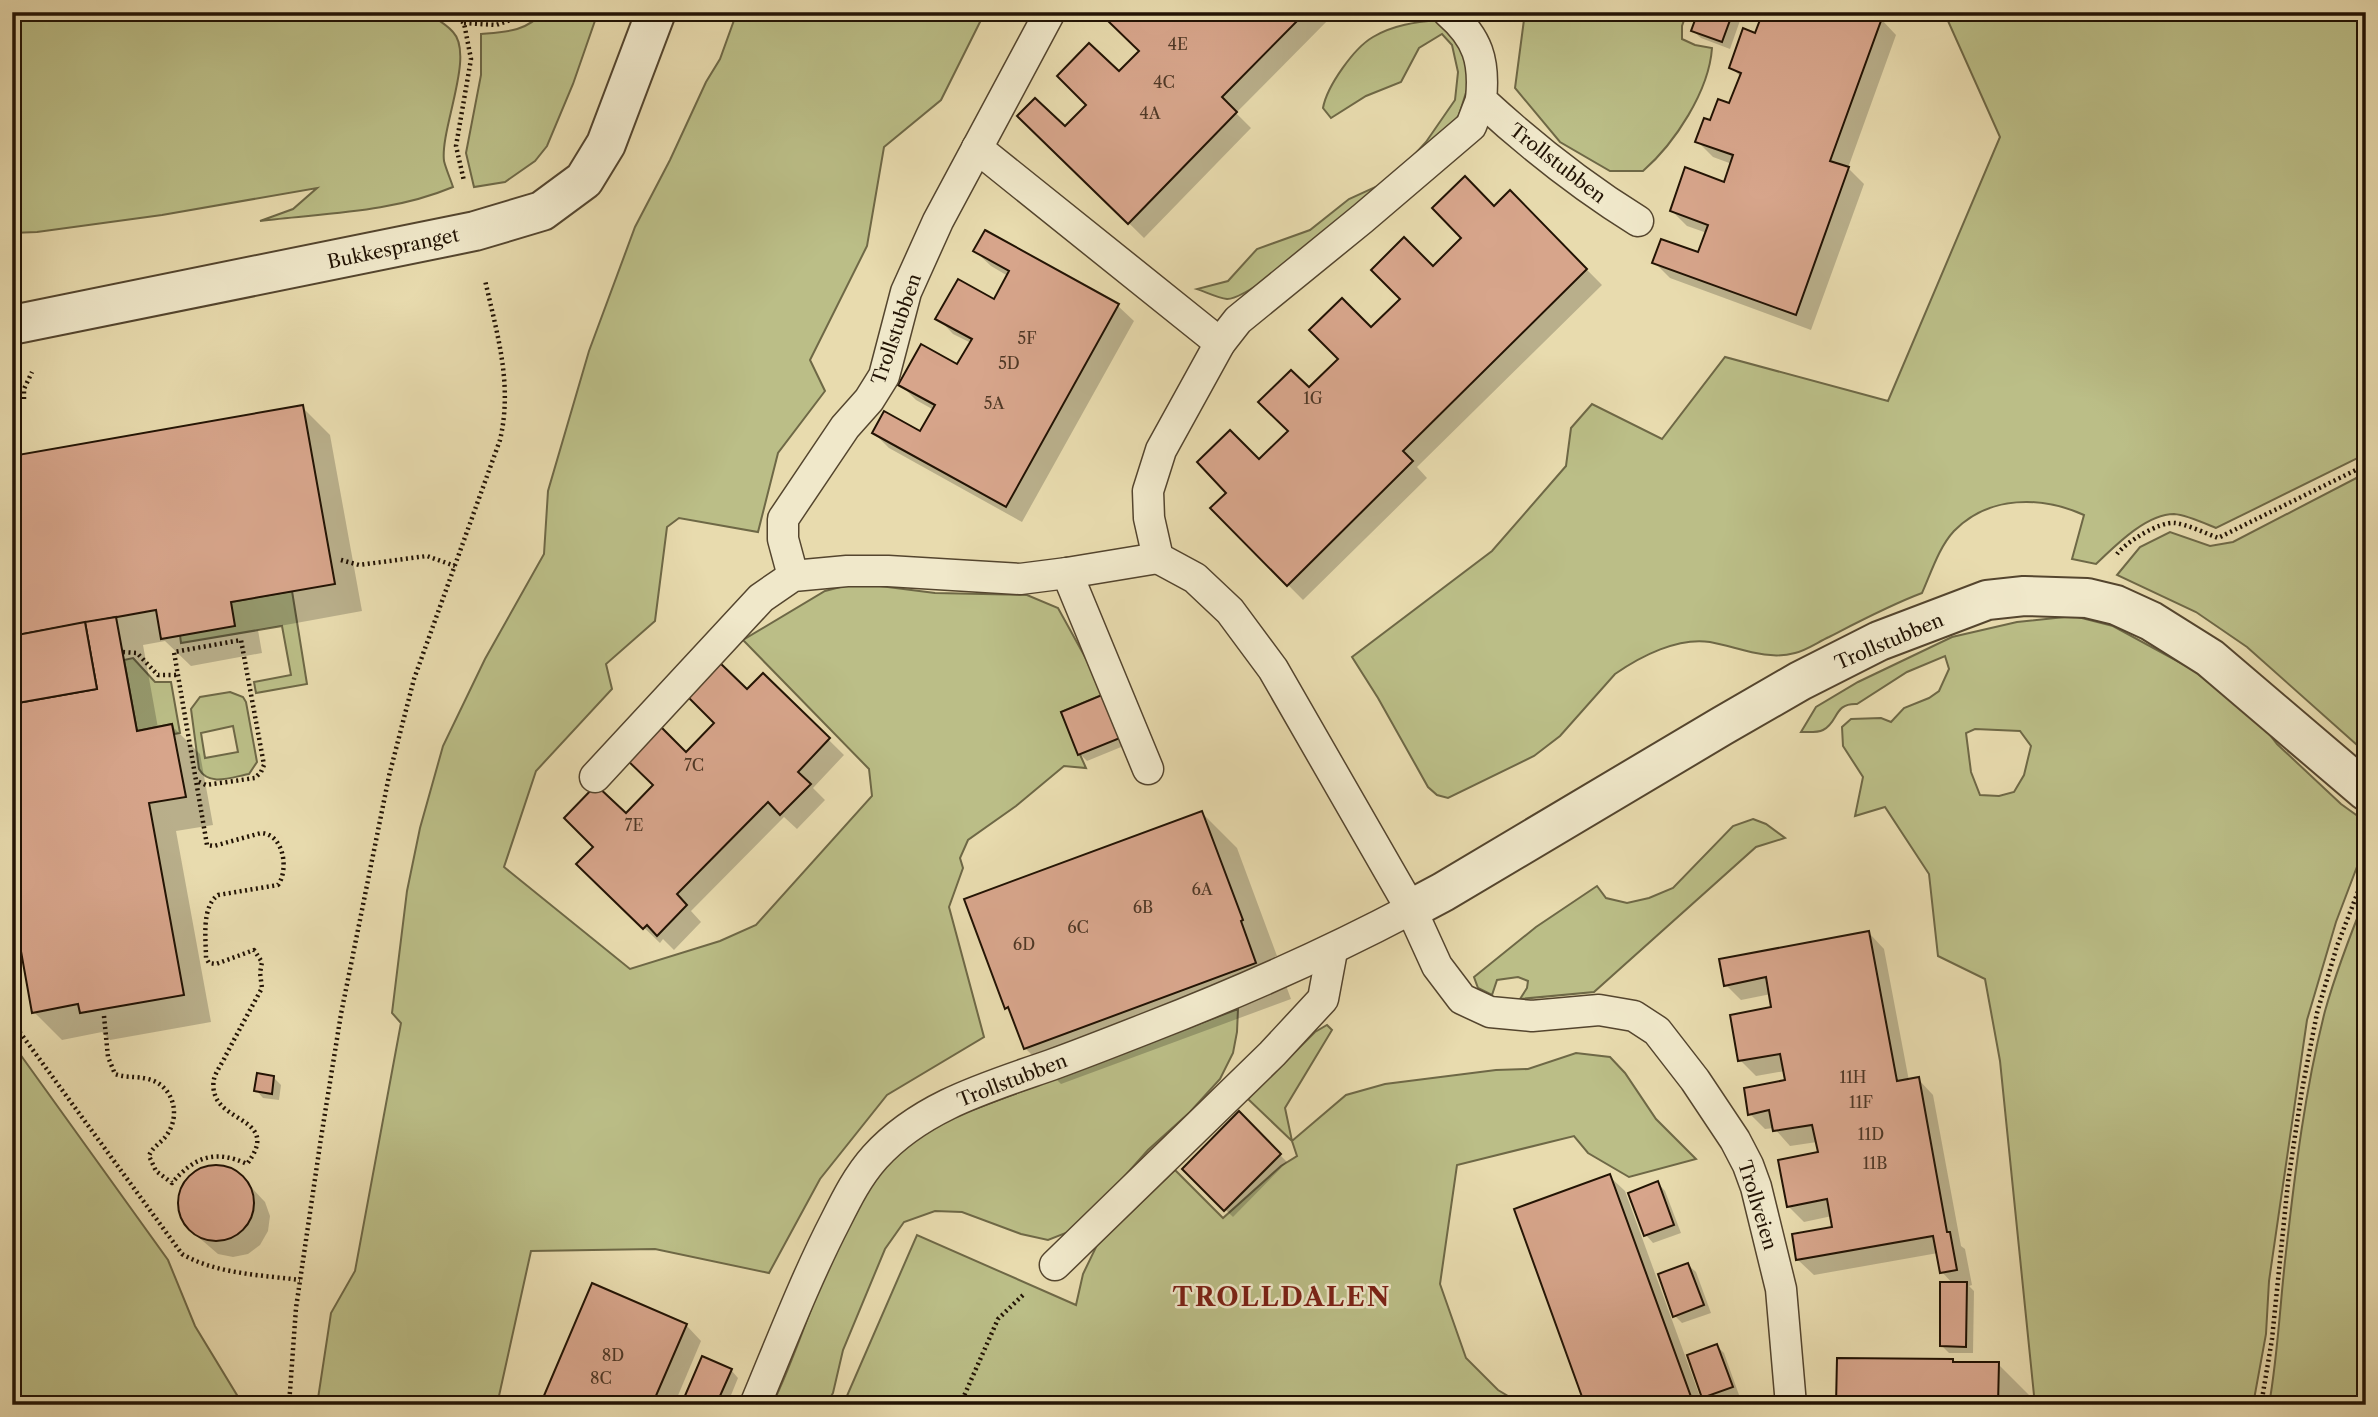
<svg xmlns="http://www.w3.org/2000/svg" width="2378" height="1417" viewBox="0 0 2378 1417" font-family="'Libre Caslon Text',serif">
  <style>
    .green { fill: #bbbe87; stroke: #6e6846; stroke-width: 2; fill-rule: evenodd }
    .shadow { fill: #0003 }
    .building { fill: #d7a58b; stroke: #221304; stroke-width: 2 }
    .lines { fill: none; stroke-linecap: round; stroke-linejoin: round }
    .service-casing { stroke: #54452e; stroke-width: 33 }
    .minor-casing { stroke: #54452e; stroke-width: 42 }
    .path { stroke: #221304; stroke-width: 4.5; stroke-dasharray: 2 3.5; stroke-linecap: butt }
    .service { stroke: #f0e8ca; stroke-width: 30 }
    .minor { stroke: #f0e8ca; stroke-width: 38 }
    .labels { text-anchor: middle; stroke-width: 5; stroke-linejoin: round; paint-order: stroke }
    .number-label { font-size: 16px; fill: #4f3826 }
    .street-label { font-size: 19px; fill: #221304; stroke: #f0e8ca }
    .district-label { font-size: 26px; font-weight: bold; letter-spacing: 2px; fill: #7a1f14; stroke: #f0e8ca }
  </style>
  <rect width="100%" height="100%" fill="#e8dbae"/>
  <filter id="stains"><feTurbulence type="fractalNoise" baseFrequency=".00286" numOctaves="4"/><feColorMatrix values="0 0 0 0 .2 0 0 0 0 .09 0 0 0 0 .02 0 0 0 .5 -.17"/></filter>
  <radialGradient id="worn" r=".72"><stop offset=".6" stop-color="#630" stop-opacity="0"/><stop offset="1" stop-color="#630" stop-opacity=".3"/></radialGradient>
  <g class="green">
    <path d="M 12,12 L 426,12 C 435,18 446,24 453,32 C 475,55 440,129 444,161 C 446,169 450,178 453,187 C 391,213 325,213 260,221 L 293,209 L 317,188 L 162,215 L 37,232 L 12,233 Z"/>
    <path d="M 543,12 L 598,12 L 573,84 L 547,146 L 535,161 L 505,182 L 474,187 L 466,153 L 481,75 L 481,34 C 505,32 526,32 543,12 Z"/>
    <polygon points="737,12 985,12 941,100 884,147 867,246 810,360 825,391 778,453 758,532 679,518 667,527 655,621 606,664 612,689 536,771 504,867 630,969 720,941 756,925 872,796 869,769 743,640 825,591 856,583 935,593 1027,595 1058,608 1095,675 1102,695 1061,712 1086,768 1064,766 1016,806 968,840 960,858 963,868 949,907 984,1037 887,1095 820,1179 769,1273 655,1249 531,1251 497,1405 317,1405 331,1313 355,1271 401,1023 392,1013 407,891 420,828 443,746 485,659 544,554 548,491 589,351 635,227 670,160 706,82 720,59"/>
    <path d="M 1525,12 L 1687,12 L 1682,26 L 1682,39 L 1695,45 L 1712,48 C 1709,91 1675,143 1643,171 L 1610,171 L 1560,142 L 1515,88 Z"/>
    <path d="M 1944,12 L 2366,12 L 2366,454 L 2216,528 C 2204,523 2187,515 2174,514 C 2146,514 2115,546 2096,564 L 2072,559 L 2084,515 C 2042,496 1989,495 1954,531 C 1939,547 1931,573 1922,593 C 1890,605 1860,621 1829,637 C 1818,642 1807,650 1795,653 C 1766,661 1738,647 1710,642 C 1678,637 1641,656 1615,674 L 1560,736 L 1534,756 L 1448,798 L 1437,795 L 1428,787 L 1378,698 L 1352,657 L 1492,551 L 1566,466 L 1571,428 L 1592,404 L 1662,439 L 1725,357 L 1888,401 L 2000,137 Z"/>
    <path d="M 1438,20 L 1464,48 L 1469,83 L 1459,115 L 1443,135 C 1412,161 1256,300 1227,299 C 1218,298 1206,292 1197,289 L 1228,281 L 1257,249 L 1310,230 L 1349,199 L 1380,185 L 1404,166 L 1426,142 L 1455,100 L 1458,72 L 1452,45 L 1442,34 L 1419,48 L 1401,82 L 1366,96 L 1331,118 L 1323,108 C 1327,86 1354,48 1373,37 C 1393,25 1416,22 1438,20 Z"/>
    <polygon points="2366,473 2366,753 2247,647 2196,612 2117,575 2140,547 2170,532 2210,546 2233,542"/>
    <polygon points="292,591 307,684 256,693 254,682 291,675 282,626 181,643 180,635 231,602"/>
    <path d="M 2074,616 L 2113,626 L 2192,669 L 2263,726 L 2277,744 L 2341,804 L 2366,822 L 2366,843 L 2336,922 L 2307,1020 L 2269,1281 L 2266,1334 L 2253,1405 L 2035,1405 L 2000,1061 L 1985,979 L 1938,956 L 1929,874 L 1885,807 L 1855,816 L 1863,777 L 1843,746 L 1842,727 L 1851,719 L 1881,718 L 1891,722 L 1904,708 L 1929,698 L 1939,691 L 1949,669 L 1945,656 L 1907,672 L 1857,704 C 1833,703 1839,722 1823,730 C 1817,733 1808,732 1801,732 L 1816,707 L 1858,682 L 1952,637 L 2017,622 ZM 1975,729 L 2020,731 L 2031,746 L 2024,775 L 2014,792 L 1999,796 L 1980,795 L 1971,772 L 1966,733 Z"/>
    <polygon points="133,658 155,682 171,682 180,733 174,734 172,724 137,731 124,660"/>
    <path d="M 230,692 L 243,697 L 246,702 L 257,762 L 249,774 C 232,777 209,787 199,769 L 191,709 L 200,697 ZM 233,726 L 238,752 L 205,758 L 201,733 Z"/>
    <polygon points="1753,819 1766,824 1785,838 1756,847 1594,992 1520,999 1527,988 1528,981 1518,977 1497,980 1492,995 1478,988 1474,977 1536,927 1597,886 1606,898 1627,903 1649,898 1673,888 1733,826"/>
    <path d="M 2366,896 L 2366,1405 L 2269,1405 C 2278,1354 2280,1303 2286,1252 C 2295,1172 2305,1089 2325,1011 C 2336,972 2351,933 2366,896 Z"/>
    <path d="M 1238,1009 L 1237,1032 L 1233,1053 L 1220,1079 L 1190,1112 L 1148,1150 L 1106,1197 L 1071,1231 L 1048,1240 L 1021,1234 L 962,1212 L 935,1211 L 904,1222 L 885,1249 L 843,1350 L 833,1393 L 826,1405 L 772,1405 C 812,1323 832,1219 897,1152 C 904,1145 912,1135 920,1129 C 936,1119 957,1114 975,1109 Z"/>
    <polygon points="1327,1025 1332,1030 1285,1108 1292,1141 1346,1095 1385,1084 1496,1070 1528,1069 1576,1053 1610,1057 1625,1073 1656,1119 1696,1159 1629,1177 1588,1153 1574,1136 1457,1165 1440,1284 1466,1358 1498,1390 1523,1405 843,1405 917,1235 1076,1305 1083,1274 1097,1245 1175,1170 1223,1218 1281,1166 1297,1156 1292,1141 1248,1099 1315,1032"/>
    <polygon points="12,1043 168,1260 195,1326 240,1400 246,1405 12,1405"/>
  </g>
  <g class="shadow">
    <polygon points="1121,12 1336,12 1236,113 1251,128 1144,238 1020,116 1065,129 1141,52"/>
    <polygon points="1700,12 1743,12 1730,49 1701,38 1693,31"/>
    <polygon points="1881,19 1896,35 1848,168 1864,184 1811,330 1670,278 1654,262 1699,255 1707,233 1687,226 1672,211 1725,184 1732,164 1713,157 1697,141 1711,122 1730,105 1741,77 1731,67 1756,36"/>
    <polygon points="1510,192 1602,285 1417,467 1427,478 1303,600 1212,508 1290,431 1309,390"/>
    <polygon points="986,232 1118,306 1134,321 1022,522 889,448 874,433 921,433 934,410 916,400 901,385 958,367 971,343 953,334 938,318 994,301 1008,276 991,266 975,251"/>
    <polygon points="302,407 330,435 362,611 258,630 262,653 191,666 165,641 143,645 158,728 172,726 200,754 213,825 176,831 211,1022 110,1040 102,1032 62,1040 34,1012 12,458"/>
    <polygon points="763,675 844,755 813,788 825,800 797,829 784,817 691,911 701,922 674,950 663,939 660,943 578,864"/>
    <polygon points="1102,697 1126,745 1087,761 1080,754"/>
    <polygon points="1202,813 1237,848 1277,956 1275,956 1291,999 1061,1084 1025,1048 1013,1014 1006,1008"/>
    <polygon points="1869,933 1884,949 1909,1081 1918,1079 1933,1095 1961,1246 1965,1249 1972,1285 1969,1286 1974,1291 1973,1353 1949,1353 1941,1345 1953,1284 1942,1272 1938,1253 1814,1275 1798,1260 1834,1228 1832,1216 1804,1222 1788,1206 1820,1153 1817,1142 1790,1146 1774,1128 1765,1129 1750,1114 1787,1082 1785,1071 1756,1076 1740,1060 1773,1008 1771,994 1741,1000 1726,985"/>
    <polygon points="273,1077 281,1085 279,1100 263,1098 256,1090"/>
    <polygon points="1239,1114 1287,1162 1233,1217 1184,1169"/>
    <polygon points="209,1167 224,1167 238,1173 265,1202 270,1216 268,1231 260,1245 248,1254 233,1257 218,1254 189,1229 181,1215 180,1200 184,1185 194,1174"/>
    <polygon points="1609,1176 1625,1191 1703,1405 1587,1405"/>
    <polygon points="1658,1183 1665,1191 1681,1233 1653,1243 1646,1235 1630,1194"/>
    <polygon points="1688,1265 1696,1272 1711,1313 1682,1323 1675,1316"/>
    <polygon points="686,1325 701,1341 674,1405 542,1405"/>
    <polygon points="1717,1346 1724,1353 1739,1395 1711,1404 1704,1397"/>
    <polygon points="1952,1361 1955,1364 1998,1364 2034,1400 2034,1405 1838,1405"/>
    <polygon points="731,1370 738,1378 727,1405 693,1405 686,1398"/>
  </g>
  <g class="building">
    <polygon points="1118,12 1306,12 1222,97 1237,112 1128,224 1017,116 1035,98 1065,126 1086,105 1057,76 1089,43 1119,71 1139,51 1109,22"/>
    <polygon points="1698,12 1733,12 1722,42 1691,31"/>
    <polygon points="1763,12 1866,12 1882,18 1830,161 1849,167 1796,315 1652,263 1661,239 1698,252 1708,225 1670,211 1685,167 1724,182 1733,155 1695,142 1704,118 1710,120 1718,99 1729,103 1741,73 1729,68 1743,28 1755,33"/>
    <polygon points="1465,176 1494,206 1510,190 1587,269 1403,451 1413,461 1287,586 1210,508 1226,493 1197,462 1230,430 1259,459 1288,431 1258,402 1291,370 1309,387 1338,359 1309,330 1342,298 1371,327 1400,299 1371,270 1404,237 1433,266 1461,238 1432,208"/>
    <polygon points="985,230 1119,304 1006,507 872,433 884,411 920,431 935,405 898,385 921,344 957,364 972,339 935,319 958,279 994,299 1009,271 973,251"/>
    <polygon points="303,405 335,584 231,602 235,626 161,639 156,610 12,636 12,456"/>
    <polygon points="116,617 137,731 172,724 186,797 149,803 184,995 80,1013 78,1004 32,1013 12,901 12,704 97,689 85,622"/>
    <polygon points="85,622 97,689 12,704 12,636"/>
    <polygon points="718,661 747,689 763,673 830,738 798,772 811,784 780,815 768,802 677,894 687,905 657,936 647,925 643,929 576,864 593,847 564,818 596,785 626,813 653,785 624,757 657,723 686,752 714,723 685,694"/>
    <polygon points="1102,695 1120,738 1078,755 1061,712"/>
    <polygon points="1202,811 1243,920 1241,921 1256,963 1024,1049 1008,1007 1005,1009 964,899"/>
    <polygon points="1869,931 1897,1081 1919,1077 1947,1232 1950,1232 1957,1270 1940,1273 1933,1236 1796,1260 1792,1234 1832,1227 1827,1199 1787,1207 1778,1160 1818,1152 1812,1125 1773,1131 1769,1110 1748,1115 1744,1088 1785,1080 1780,1054 1738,1061 1730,1015 1771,1007 1766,977 1724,986 1719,959"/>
    <polygon points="257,1073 274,1076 272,1094 254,1091"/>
    <polygon points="1239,1111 1281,1154 1224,1211 1182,1169"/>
    <circle cx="216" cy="1203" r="38"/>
    <polygon points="1610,1174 1694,1405 1585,1405 1514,1209"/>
    <polygon points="1658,1181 1674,1225 1644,1236 1628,1193"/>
    <polygon points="1688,1263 1704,1305 1673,1317 1658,1274"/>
    <polygon points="1940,1282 1967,1282 1966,1347 1940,1346"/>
    <polygon points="592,1283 687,1324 652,1405 540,1405"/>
    <polygon points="1717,1344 1733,1387 1702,1398 1687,1355"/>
    <polygon points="702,1356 732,1369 716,1405 699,1405 684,1398"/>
    <polygon points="1837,1358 1953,1359 1953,1362 1999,1362 1998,1405 1836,1405"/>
  </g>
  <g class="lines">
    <defs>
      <g id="service">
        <path d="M 1448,12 C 1478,38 1485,61 1481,100 C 1531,146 1580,185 1638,221"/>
        <polyline points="1481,100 1471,126 1362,219 1238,320 1220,343 1161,450 1148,491 1149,518 1158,558 1195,578 1230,611 1273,669 1411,909 1437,966 1462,999 1490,1012 1532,1016 1599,1010 1634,1016 1657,1031 1695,1080 1735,1140 1748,1165 1756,1187 1781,1289 1791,1405"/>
        <polyline points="977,148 1220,343"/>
        <polyline points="1067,573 1148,769"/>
        <polyline points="793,576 783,539 783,519 845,427 869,400 884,376 906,292 938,221 1050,12"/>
        <polyline points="595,777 761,598 793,576 847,571 888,571 1020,579 1067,573 1158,558"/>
        <polyline points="1055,1265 1272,1054 1323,999 1332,951"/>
        <path d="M 755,1405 C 781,1343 805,1280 836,1220 C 847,1198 858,1176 875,1157 C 921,1106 988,1087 1051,1065 C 1084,1053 1117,1040 1150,1027 C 1240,992 1326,954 1411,909"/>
      </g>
      <g id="minor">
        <polyline points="12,325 475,231 542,211 584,180 606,144 656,12"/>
        <polyline points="1411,909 1443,892 1722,726 1800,681 1879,641 1987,600 2024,596 2087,598 2116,605 2151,621 2210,658 2366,791"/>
      </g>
    </defs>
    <use href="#service" class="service-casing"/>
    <use href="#minor" class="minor-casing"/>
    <g class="path">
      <polyline points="448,12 464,23 471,59 456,146 464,181"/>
      <polyline points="464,23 496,25 525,15 528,12"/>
      <polyline points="24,399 24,389 32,372"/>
      <path d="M 2117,554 C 2126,542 2160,521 2175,523 C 2189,525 2205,533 2218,538 L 2366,465"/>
      <polyline points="341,560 359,565 427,556 455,566"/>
      <polyline points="123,652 137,653 158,675 178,675"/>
      <path d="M 12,1006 L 16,1027 L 182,1254 C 216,1274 262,1275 300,1280"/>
      <path d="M 104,1016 L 108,1057 L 115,1074 C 126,1078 136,1076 148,1079 C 173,1085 182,1115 166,1136 C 161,1143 152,1147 149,1156 L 156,1171 L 172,1183 C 194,1157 215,1149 247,1164 C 280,1120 224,1123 215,1095 C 213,1090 213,1083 214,1079 C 216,1071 223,1062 226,1055 C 238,1032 250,1010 262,988 L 260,973 L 262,962 L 254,950 L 216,964 L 209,963 L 206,958 C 206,940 201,907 218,895 L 278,885 C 289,870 284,834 261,833 L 214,846 L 207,845 L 174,652 L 241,640 L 264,765 L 261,772 L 255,778 L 206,785 L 197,781"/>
      <path d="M 289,1405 L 296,1308 L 321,1138 L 341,1014 L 389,776 L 414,679 L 500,440 C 513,384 497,334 485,280"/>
      <polyline points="960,1405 998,1319 1023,1295"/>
      <polyline points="2261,1405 2272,1339 2288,1182 2302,1090 2317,1013 2337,946 2366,871"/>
    </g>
    <use href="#service" class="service"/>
    <use href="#minor" class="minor"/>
  </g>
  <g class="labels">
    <g class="number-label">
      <text x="1178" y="50">4E</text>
      <text x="1164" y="88">4C</text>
      <text x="1150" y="119">4A</text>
      <text x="1027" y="344">5F</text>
      <text x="1009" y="369">5D</text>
      <text x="1313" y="404">1G</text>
      <text x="994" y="409">5A</text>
      <text x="694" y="771">7C</text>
      <text x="634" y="831">7E</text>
      <text x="1202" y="895">6A</text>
      <text x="1143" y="913">6B</text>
      <text x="1078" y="933">6C</text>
      <text x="1024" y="950">6D</text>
      <text x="1853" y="1083">11H</text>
      <text x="1861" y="1108">11F</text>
      <text x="1871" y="1140">11D</text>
      <text x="1875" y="1169">11B</text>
      <text x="613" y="1361">8D</text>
      <text x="601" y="1384">8C</text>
    </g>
    <g class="street-label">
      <text transform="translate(1558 163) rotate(38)" y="7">Trollstubben</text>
      <text transform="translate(393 248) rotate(-12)" y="7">Bukkespranget</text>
      <text transform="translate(896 329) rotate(-71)" y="7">Trollstubben</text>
      <text transform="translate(1889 641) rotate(-23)" y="7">Trollstubben</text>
      <text transform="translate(1012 1080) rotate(-21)" y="7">Trollstubben</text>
      <text transform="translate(1758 1205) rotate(73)" y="7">Trollveien</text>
    </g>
    <g class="district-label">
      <text x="1282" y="1306">TROLLDALEN</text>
    </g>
  </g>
  <rect width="2378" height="1417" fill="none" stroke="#e8dbae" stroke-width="42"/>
  <rect x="14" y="14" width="2350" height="1389" fill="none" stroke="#221304" stroke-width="3.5"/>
  <rect x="21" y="21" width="2336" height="1375" fill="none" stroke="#221304" stroke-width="2"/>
  <rect width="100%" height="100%" filter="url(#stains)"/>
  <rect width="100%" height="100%" fill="url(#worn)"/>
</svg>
